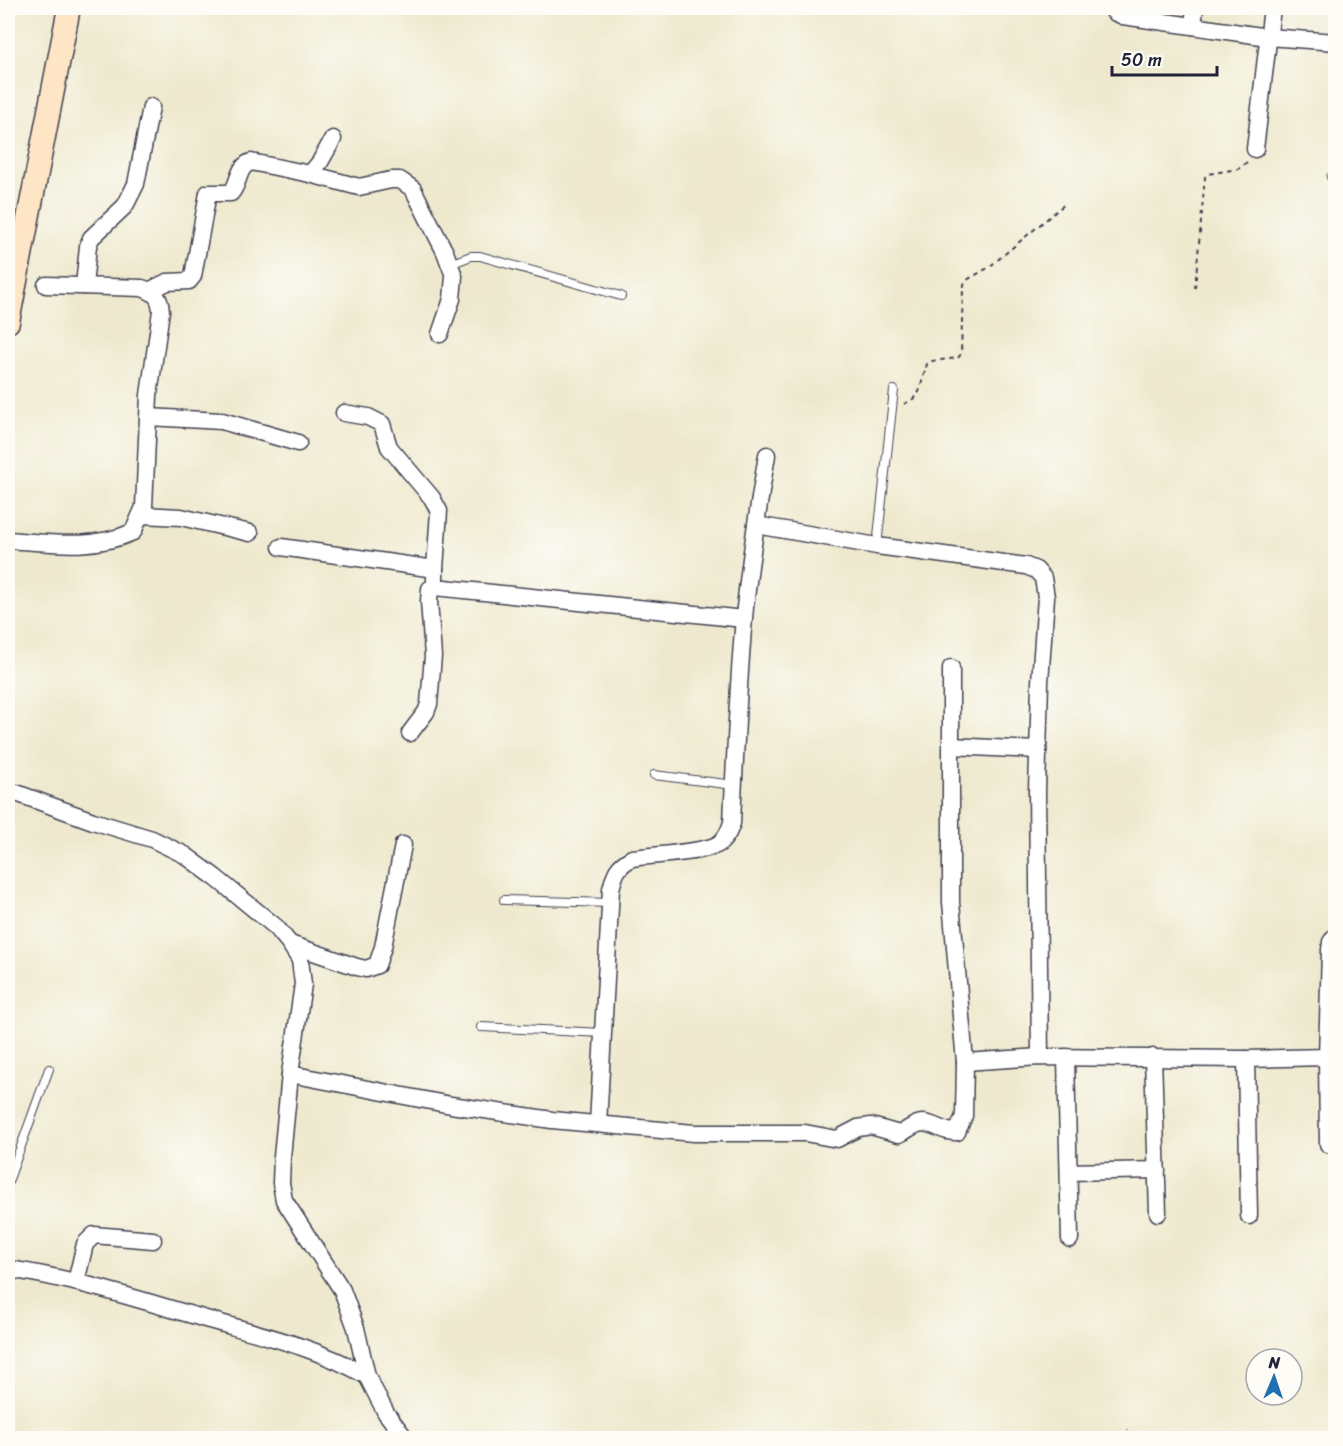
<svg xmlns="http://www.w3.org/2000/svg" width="1343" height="1446" viewBox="0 0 1343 1446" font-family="Sriracha,sans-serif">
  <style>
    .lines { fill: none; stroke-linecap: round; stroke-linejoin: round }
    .lane-casing { stroke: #414051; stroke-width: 10 }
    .street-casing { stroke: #414051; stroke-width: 19 }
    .secondary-casing { stroke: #414051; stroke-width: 25 }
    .path { stroke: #414051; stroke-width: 2; stroke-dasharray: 4.5 4.5; stroke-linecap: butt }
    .lane { stroke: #fff; stroke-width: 8 }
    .street { stroke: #fff; stroke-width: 16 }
    .secondary { stroke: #fde5c5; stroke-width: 22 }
  </style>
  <rect width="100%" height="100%" fill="#fdfcf7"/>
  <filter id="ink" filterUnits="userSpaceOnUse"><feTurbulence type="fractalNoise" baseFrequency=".0167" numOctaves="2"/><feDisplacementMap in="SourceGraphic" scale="12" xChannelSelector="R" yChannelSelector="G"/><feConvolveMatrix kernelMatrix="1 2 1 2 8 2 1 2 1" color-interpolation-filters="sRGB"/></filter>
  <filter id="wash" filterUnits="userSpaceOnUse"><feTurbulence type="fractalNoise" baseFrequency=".008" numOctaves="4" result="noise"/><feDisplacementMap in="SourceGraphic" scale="24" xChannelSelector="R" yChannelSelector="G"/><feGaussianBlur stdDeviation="1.35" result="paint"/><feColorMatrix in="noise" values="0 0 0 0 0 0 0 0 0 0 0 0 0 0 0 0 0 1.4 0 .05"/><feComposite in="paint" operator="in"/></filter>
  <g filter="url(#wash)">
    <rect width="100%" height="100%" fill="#eee9ce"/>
  </g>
  <g filter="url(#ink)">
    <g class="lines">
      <defs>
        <g id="lane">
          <polyline points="1331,177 1336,177"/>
          <polyline points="450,264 471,256 480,256 621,296"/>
          <polyline points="877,546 894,390"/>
          <polyline points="654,775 734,785"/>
          <polyline points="504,900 611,903"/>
          <polyline points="481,1027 603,1033"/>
          <polyline points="8,1182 49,1069"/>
        </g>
        <g id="street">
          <polyline points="1112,8 1114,12 1123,16 1268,37 1336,42"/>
          <polyline points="1193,26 1195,8"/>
          <polyline points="1255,149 1272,8"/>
          <polyline points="310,174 359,187 391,180 400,180 413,189 445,252 454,276 452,299 440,334"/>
          <polyline points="84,286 88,246 91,238 125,206 136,184 151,107"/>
          <path d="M 149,291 L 167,282 L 189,281 L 193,276 L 208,193 L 231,193 C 240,183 237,167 251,162 L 310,174 L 320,162 L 333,139"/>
          <polyline points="344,413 368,417 382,424 389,447 432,498 439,511 435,569"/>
          <polyline points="148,417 222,421 298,443"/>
          <polyline points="142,515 181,517 250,533"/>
          <polyline points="756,525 877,546 1026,566 1036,570 1043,578 1046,597 1040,682 1037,792 1040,1057"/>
          <path d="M 8,540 C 50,543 93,550 133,532 L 144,507 L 149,395 L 161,311 C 160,297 155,292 142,288 L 46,285"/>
          <polyline points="281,547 435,569 435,587 744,619"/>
          <polyline points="410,733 426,712 429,704 433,656 429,601 430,589 435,587"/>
          <polyline points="951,746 1038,750"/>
          <polyline points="8,790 93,821 152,839 185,855 216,878 276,927 290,944 300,960 303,984 290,1074 282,1157 281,1183 284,1200 342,1290 356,1328 367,1376 386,1413 405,1438"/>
          <polyline points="290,944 357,967 366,969 377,965 383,947 403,845"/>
          <polyline points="1066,1057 1070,1239"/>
          <polyline points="1153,1057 1158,1213"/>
          <polyline points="1327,1057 1328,1144"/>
          <polyline points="1246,1059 1249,1216"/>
          <polyline points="965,1062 1040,1057 1246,1059 1327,1057 1330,950 1331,942 1336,935"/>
          <path d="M 290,1074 L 451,1105 L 552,1120 L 694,1133 L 805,1133 L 837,1139 L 858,1128 L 871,1126 L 899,1134 C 907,1131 913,1124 922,1123 C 935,1123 942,1133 957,1132 L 964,1116 L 965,1062 L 951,902 L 951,668"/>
          <path d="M 598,1124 L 611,889 C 615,873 617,866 632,858 C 651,855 707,853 720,843 C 727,837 729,831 732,823 C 735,754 738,686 744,618 C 749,563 758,509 767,455"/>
          <polyline points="1069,1172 1157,1170"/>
          <path d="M 8,1269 C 73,1278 136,1299 199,1317 C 257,1334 315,1346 367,1376"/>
          <polyline points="76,1282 85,1244 94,1235 153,1240"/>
        </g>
        <polyline id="secondary" points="8,322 69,8"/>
      </defs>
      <use href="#lane" class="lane-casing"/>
      <use href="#street" class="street-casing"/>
      <use href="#secondary" class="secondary-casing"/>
      <g class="path">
        <polyline points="1195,288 1205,177 1208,174 1238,169 1247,162"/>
        <polyline points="904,404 913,399 919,392 927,364 931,361 958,358 961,354 963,289 965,281 988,268 1066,203"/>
        <polyline points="1125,1438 1128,1429"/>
      </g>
      <use href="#lane" class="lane"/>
      <use href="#street" class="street"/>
      <use href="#secondary" class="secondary"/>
    </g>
  </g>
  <rect width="1343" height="1446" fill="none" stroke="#fdfcf7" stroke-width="30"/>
  <g transform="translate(1274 1377) rotate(2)"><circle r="28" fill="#fdfcf7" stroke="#a5a5ac" stroke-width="1.5"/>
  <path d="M0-4.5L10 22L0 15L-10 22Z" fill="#1f6fb2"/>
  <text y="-9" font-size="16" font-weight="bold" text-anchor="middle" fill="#22223b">N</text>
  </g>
  <path d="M1112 66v9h105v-9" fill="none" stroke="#22223b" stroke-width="3"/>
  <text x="1121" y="66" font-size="18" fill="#22223b" stroke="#fdfcf7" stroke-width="4.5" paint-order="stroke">50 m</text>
</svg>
